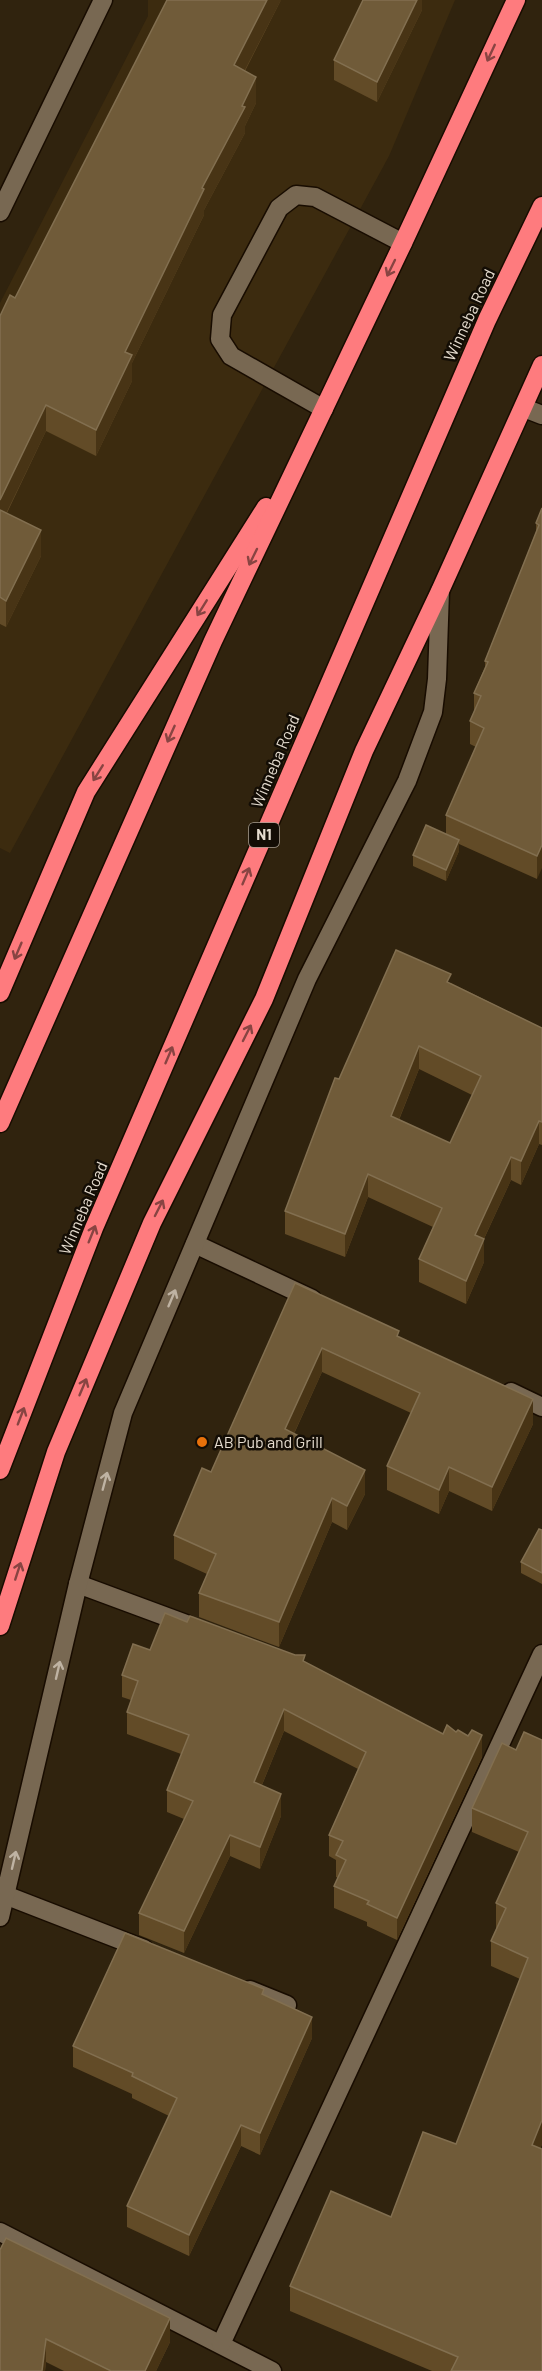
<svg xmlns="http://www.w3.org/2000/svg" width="542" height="2371" viewBox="0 0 542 2371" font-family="Barlow,sans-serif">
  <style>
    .built { fill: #3c2b0f }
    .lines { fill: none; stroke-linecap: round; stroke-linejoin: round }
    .minor-casing { stroke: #180c00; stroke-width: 21 }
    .highway-casing { stroke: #180c00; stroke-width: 21 }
    .minor { stroke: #786852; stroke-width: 18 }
    .highway { stroke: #fe7b7e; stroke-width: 18 }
    .wall { fill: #624b27; fill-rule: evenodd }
    .shaded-wall { fill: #483415 }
    .building { fill: #705b39; stroke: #826f50; stroke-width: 1.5; fill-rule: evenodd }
    .oneway { stroke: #884442 }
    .oneway2 { stroke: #bfb3a3 }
    .food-dot { fill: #e8710a; stroke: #130d05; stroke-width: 2 }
    .labels { text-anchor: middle; stroke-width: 5; stroke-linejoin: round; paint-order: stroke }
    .shield { fill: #130d05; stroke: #a69e92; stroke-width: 1.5 }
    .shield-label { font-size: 15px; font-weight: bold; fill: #e5dccf }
    .street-label { font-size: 16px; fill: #e5dccf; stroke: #130d05 }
    .poi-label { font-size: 16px; fill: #e5dccf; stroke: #130d05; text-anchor: start }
  </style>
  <rect width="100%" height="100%" fill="#30230e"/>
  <polygon class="built" points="148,0 455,0 389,156 10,853 0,848 0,303 148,16"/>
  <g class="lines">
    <defs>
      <g id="minor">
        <polyline points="0,212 103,0"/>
        <polyline points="524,408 542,415"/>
        <polyline points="324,409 231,356 220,339 222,315 279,208 296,195 315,197 403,243"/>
        <polyline points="195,1244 312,1299"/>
        <polyline points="511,1392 542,1407"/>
        <polyline points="78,1584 186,1624"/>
        <polyline points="5,1895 144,1949"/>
        <polyline points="0,1917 78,1584 123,1413 307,979 407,781 433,712 437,679 440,591"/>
        <polyline points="250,1990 287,2005"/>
        <polyline points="0,2232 272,2371"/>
        <polyline points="221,2344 542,1654"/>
      </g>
      <g id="highway">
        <polyline points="0,993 86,792 266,507"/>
        <polyline points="0,1123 213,641 403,243 516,0"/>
        <polyline points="0,1470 94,1228 487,320 542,206"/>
        <polyline points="0,1626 56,1452 152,1223 264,999 364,751 440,591 542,365"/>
      </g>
    </defs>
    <use href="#minor" class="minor-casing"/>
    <use href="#highway" class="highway-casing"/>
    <use href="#minor" class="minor"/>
    <use href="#highway" class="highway"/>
  </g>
  <g class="wall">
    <polygon points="281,0 245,71 256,103 245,126 245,133 204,210 204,215 132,363 132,381 96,456 46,431 7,513 41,556 6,627 0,624 0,316 15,298"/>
    <polygon points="422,0 422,10 377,102 334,80 334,60"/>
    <polygon points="542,508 537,879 459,844 459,851 446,881 413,866 413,855 446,834 446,815 476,747 470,744 470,721 474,713 474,693 485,667 485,661 536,532 536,523"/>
    <path d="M 451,983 L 542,1028 L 542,1145 L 539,1144 L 521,1185 L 511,1180 L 484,1239 L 484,1262 L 466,1304 L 419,1282 L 419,1259 L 433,1227 L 368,1197 L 345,1257 L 285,1234 L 285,1211 L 339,1079 ZM 419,1069 L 472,1095 L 450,1143 L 399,1120 Z"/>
    <polygon points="295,1283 399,1337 533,1424 492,1511 449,1491 439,1514 387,1490 387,1466 411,1413 322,1372 294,1434 365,1494 347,1530 332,1522 279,1647 199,1617 199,1593 207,1574 174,1559 174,1535 211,1472"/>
    <polygon points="542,1530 542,1584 521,1573 521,1562"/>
    <polygon points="187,1622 305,1663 482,1757 397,1940 367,1926 367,1922 334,1908 334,1886 338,1878 336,1877 336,1860 329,1856 329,1835 358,1769 284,1731 262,1785 281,1816 260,1869 230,1856 184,1953 139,1935 139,1913 184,1819 167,1812 167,1790 181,1754 127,1734 127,1712 131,1700 122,1697 122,1675 150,1650"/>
    <polygon points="542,1740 542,2144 540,2149 542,2371 432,2371 290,2311 290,2286 391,2217 456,2144 520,1979 491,1966 491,1941 497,1928 496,1928 496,1903 519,1852 472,1832 472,1808 516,1750"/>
    <polygon points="264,1995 312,2038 260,2155 241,2146 189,2256 127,2227 127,2206 169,2116 132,2098 132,2094 73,2067 73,2046"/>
    <polygon points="0,2250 170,2342 156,2371 64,2371 46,2362 45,2371 0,2371"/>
  </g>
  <g class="shaded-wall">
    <polygon points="267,0 281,0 234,91 234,65"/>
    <polygon points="417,0 422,0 422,10 377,102 377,82"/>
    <polygon points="256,77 256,103 245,126 245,133 204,210 204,215 132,363 132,381 96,456 96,430 125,352 202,188"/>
    <polygon points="46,405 46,431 0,526 0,500"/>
    <polygon points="41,530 41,556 6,627 6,601"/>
    <polygon points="459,840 459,851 446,881 446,870"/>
    <polygon points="542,845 542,868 537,879 537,856"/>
    <polygon points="419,1046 419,1069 391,1139 391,1116"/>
    <polygon points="539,1121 539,1144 521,1185 521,1161"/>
    <polygon points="511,1157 511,1180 475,1258 475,1235"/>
    <polygon points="368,1174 368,1197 345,1257 345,1234"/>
    <polygon points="484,1239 484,1262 466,1304 466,1281"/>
    <polygon points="322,1348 322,1372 285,1453 285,1429"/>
    <polygon points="533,1399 533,1424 492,1511 492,1487"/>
    <polygon points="449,1467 449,1491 439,1514 439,1490"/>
    <polygon points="365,1470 365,1494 347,1530 347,1506"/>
    <polygon points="332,1498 332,1522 279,1647 279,1622"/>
    <polygon points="284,1709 284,1731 254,1804 254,1782"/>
    <polygon points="482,1735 482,1757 397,1940 397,1918"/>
    <polygon points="281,1794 281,1816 260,1869 260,1847"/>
    <polygon points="230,1835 230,1856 184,1953 184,1931"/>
    <polygon points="312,2017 312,2038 260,2155 260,2133"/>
    <polygon points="542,2120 542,2144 532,2170 532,2145"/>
    <polygon points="241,2125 241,2146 189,2256 189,2235"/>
    <polygon points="170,2318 170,2342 156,2371 145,2371"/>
    <polygon points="46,2339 46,2362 45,2371 42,2371"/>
  </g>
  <g class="building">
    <polygon points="167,0 267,0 234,65 256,77 242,106 245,107 202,188 204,189 125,352 132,355 96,430 46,405 0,500 0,316 10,295 15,298"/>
    <polygon points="363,0 417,0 377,82 334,60"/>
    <polygon points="542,508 542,845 537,856 446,815 484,728 470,721 481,696 474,693 488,662 485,661 539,525 536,523"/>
    <polygon points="0,510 41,530 6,601 0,597"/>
    <polygon points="426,825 459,840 446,870 413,855"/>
    <path d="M 396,950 L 451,974 L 447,982 L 542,1028 L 542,1122 L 539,1121 L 521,1161 L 511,1157 L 475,1235 L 484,1239 L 466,1281 L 419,1259 L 442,1208 L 368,1174 L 345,1234 L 285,1211 L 335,1078 L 339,1079 ZM 419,1046 L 481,1076 L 450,1143 L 391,1116 Z"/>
    <polygon points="295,1283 399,1331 397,1336 533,1399 492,1487 449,1467 439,1490 387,1466 420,1393 322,1348 285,1429 365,1470 347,1506 332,1498 279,1622 199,1593 216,1554 174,1535 202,1468 211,1472"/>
    <polygon points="539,1529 542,1530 542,1573 521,1562"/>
    <polygon points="165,1613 187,1622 190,1616 295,1655 305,1655 303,1661 443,1734 447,1725 456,1732 458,1730 468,1736 472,1730 482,1735 397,1918 367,1904 369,1901 334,1886 346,1860 336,1855 343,1841 329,1835 366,1752 284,1709 254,1782 281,1794 260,1847 230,1835 184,1931 139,1913 193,1801 167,1790 189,1735 127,1712 138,1681 122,1675 133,1644 150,1650"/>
    <polygon points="524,1732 542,1740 542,2120 532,2145 542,2149 542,2371 451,2371 458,2357 290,2286 331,2191 391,2217 423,2132 456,2144 528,1958 491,1941 506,1908 496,1903 528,1832 472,1808 502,1743 516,1750"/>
    <polygon points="125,1933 264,1989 262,1994 312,2017 260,2133 241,2125 189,2235 127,2206 177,2098 132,2076 133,2073 73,2046"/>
    <polygon points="6,2238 170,2318 145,2371 111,2371 46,2339 42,2371 0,2371 0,2250"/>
  </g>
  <defs><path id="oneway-shaft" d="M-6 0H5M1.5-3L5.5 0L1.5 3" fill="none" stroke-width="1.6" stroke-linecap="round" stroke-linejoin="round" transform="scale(1.5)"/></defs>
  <g class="oneway">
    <use href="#oneway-shaft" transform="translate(491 53) rotate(115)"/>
    <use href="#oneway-shaft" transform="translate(391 268) rotate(116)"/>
    <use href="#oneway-shaft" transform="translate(253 557) rotate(116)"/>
    <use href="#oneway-shaft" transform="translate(202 608) rotate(122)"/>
    <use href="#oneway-shaft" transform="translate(171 734) rotate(114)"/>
    <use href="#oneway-shaft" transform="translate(98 773) rotate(122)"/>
    <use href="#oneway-shaft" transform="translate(246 876) rotate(-67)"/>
    <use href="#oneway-shaft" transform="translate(18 951) rotate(113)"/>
    <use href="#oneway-shaft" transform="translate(247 1033) rotate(-63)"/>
    <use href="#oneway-shaft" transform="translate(169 1055) rotate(-67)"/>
    <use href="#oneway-shaft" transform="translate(159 1208) rotate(-63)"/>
    <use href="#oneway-shaft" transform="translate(92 1234) rotate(-68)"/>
    <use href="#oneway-shaft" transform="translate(83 1387) rotate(-67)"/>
    <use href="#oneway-shaft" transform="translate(21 1416) rotate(-69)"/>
    <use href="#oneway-shaft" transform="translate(18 1571) rotate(-72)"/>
  </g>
  <g class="oneway2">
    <use href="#oneway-shaft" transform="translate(172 1298) rotate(-67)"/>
    <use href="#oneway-shaft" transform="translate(105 1481) rotate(-75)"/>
    <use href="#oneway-shaft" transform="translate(58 1670) rotate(-77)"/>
    <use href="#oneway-shaft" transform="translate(14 1860) rotate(-77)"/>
  </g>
  <circle class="food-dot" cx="202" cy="1442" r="6"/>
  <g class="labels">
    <rect class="shield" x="249" y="823" width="30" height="24" rx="4.5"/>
    <g class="shield-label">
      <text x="264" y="840">N1</text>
    </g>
    <g class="street-label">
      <text transform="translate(469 315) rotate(-65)" y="6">Winneba Road</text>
      <text transform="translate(275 761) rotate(-67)" y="6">Winneba Road</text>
      <text transform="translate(83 1208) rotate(-67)" y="6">Winneba Road</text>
    </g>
    <g class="poi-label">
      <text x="214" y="1448">AB Pub and Grill</text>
    </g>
  </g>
</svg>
